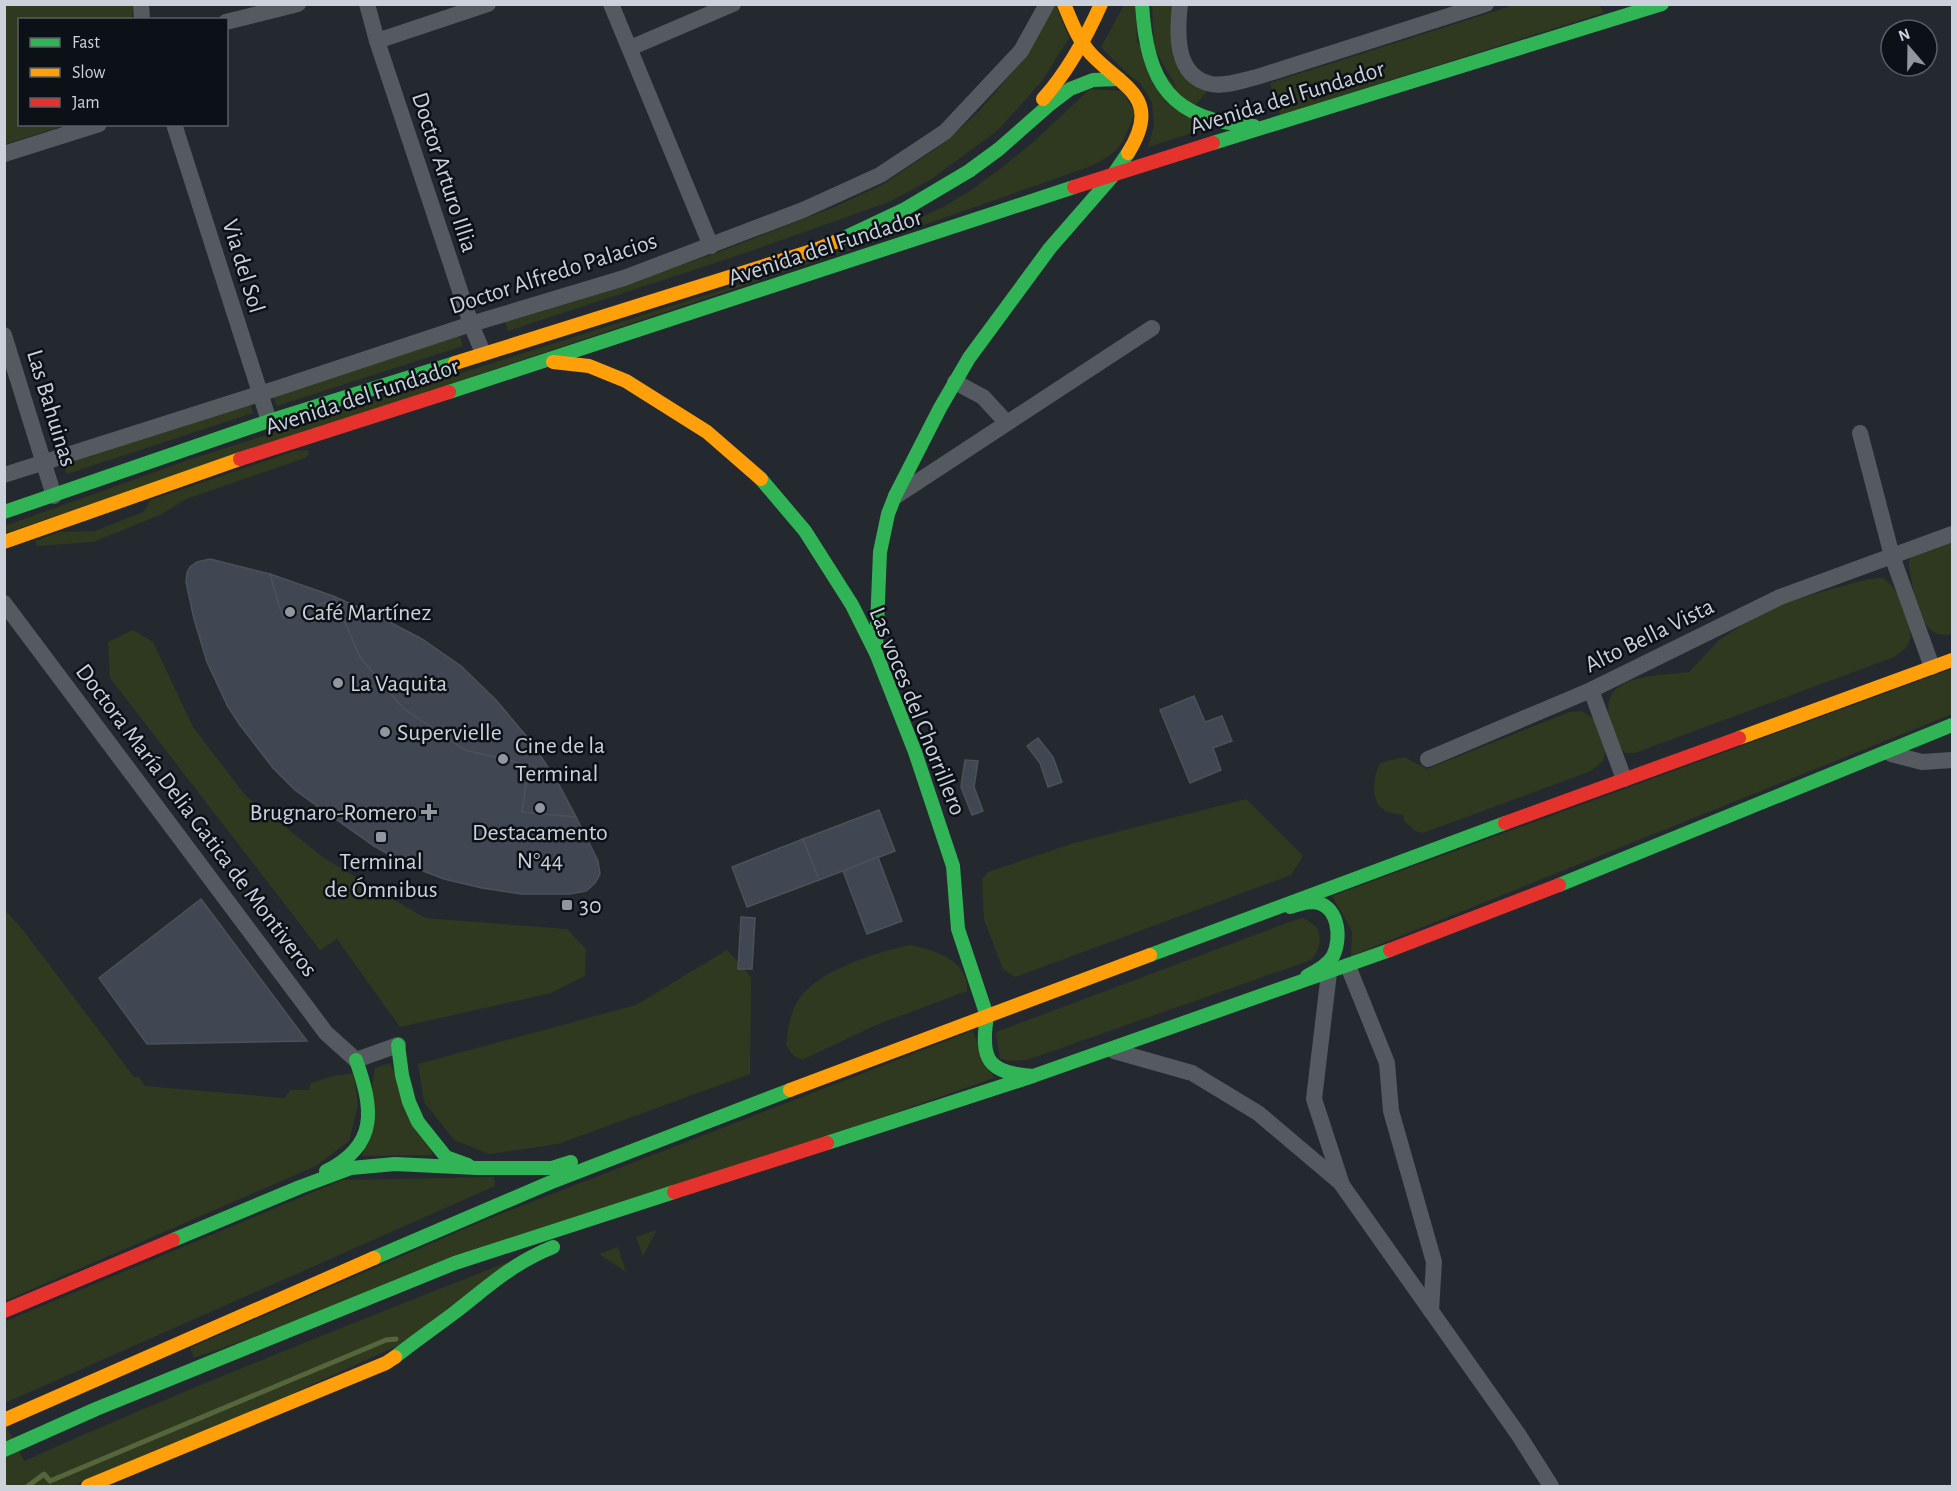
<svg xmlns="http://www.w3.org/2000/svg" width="1957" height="1491" viewBox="0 0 1957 1491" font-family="'Alegreya Sans',sans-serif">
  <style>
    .green { fill: #2e391f }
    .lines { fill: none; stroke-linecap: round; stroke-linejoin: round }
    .stream { stroke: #55663c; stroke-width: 5 }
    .building { fill: #404752; stroke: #4c5158; stroke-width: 1.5 }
    .street { stroke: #555a60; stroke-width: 16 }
    .fast { stroke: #30b455; stroke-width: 14 }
    .slow { stroke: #ff9f0a; stroke-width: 14 }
    .jam { stroke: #e5322d; stroke-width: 14 }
    .poi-dot { fill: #91979f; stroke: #0c1017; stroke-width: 2 }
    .labels { text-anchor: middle; stroke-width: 5; stroke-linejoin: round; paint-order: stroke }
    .street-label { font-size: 24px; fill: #cbd2db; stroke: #0c1017 }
    .poi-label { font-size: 24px; fill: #cbd2db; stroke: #0c1017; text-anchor: start }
  </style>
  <rect width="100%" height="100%" fill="#242930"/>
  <g class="green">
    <polygon points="5,5 133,5 132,19 20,20 20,124 67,125 5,144"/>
    <polygon points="1056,5 1069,38 1042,81 997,131 930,180 889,202 745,253 508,331 505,322 714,254 834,207 882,185 947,141 980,110 1024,59"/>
    <polygon points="1124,5 1136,5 1137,42 1211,127 1148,147 1154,126 1152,102 1140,83 1128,74 1101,47"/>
    <path d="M 1152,5 L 1173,5 C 1171,27 1168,62 1186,79 C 1192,84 1201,87 1208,90 L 1194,107 L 1183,98 L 1154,49 Z"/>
    <polygon points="1514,5 1600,5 1603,13 1280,115 1270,83"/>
    <path d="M 1090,89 L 1122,91 L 1135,112 C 1122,145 1122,152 1088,167 L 907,231 L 5,533 L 5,526 L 188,460 L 756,279 L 868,242 L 945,206 L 971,190 L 1000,169 L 1032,143 Z"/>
    <polygon points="460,336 463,346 277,406 273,396"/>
    <polygon points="250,403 253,413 67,474 64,464"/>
    <polygon points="308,450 309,454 305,458 186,499 160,515 93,542 37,546 35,541 60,532 95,531 143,512 151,500 295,451"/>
    <path d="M 1952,540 L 1952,634 C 1918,642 1914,591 1909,567 L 1909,560 L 1913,555 Z"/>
    <path d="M 1883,578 C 1902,592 1907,614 1911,637 L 1906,648 L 1894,657 L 1635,753 C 1633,753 1627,753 1626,753 C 1620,750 1618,743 1616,737 C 1609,720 1601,699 1620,686 C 1639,674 1668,675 1689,672 L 1718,641 L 1760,613 L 1796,599 L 1868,579 Z"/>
    <polygon points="133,630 153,642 193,727 245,795 324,858 425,918 567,929 586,949 585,976 551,993 400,1027 337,939 320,950 110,678 108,642"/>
    <polygon points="1952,669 1952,714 1351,956 1352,931 1332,896"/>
    <path d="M 1582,711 L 1594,719 L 1606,748 L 1603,761 L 1591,771 L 1423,833 L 1415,831 L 1404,821 L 1404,816 C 1396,812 1391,814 1386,811 C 1369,802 1373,777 1380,763 L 1404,757 L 1427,769 L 1569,712 Z"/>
    <polygon points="1246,799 1303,856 1291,875 1015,977 1003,969 984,920 982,879 988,872 1074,843"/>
    <polygon points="4,909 23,930 134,1077 139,1077 145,1086 284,1098 291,1090 309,1090 311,1083 333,1076 354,1073 358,1105 349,1141 316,1166 5,1301"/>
    <path d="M 1303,918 C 1324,927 1324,944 1311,960 L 1027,1060 L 1011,1061 L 1000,1059 L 996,1032 L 1292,921 Z"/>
    <path d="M 910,945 C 930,949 957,956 965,977 C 967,981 967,987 967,991 L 876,1025 L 802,1060 L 793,1055 L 786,1045 C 788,1031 789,1017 796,1004 C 813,971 875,953 910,945 Z"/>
    <polygon points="727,950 751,977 750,1074 558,1144 489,1154 454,1140 424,1102 418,1064 636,1005"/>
    <polygon points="972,1031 994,1078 194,1358 190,1348 485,1220"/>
    <polygon points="390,1063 433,1155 362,1156 375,1068"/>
    <polygon points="494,1177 495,1186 5,1403 4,1322 342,1180"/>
    <polygon points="657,1230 643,1256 636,1237"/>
    <polygon points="618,1247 626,1272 599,1254"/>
    <path d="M 508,1262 L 406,1342 L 234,1420 L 73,1486 L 5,1486 L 4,1421 L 24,1461 C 183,1390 345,1326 508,1262 Z"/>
  </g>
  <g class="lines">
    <polyline class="stream" points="28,1486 44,1474 50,1481 386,1340 396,1339"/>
  </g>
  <g class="building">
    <polygon points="210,559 270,574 283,618 335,599 360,657 403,708 465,750 529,765 522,812 576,817 598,861 600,874 595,883 586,891 570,894 521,894 482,888 444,879 408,865 374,846 296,791 273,768 240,725 228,707 207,662 194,619 186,582 187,573 190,567 197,562"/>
    <polygon points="270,574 333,596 376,615 422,639 461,666 496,700 532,743 557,781 576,817 522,812 529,765 465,750 403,708 360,657 335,599 283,618"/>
    <polygon points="1194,696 1205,722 1222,716 1232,741 1213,748 1221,770 1190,783 1160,710"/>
    <polygon points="1038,738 1053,757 1062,782 1048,787 1040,763 1027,746"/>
    <polygon points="965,760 978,761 974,787 983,811 972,815 961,787"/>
    <polygon points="879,810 895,851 819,880 803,839"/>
    <polygon points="803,839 819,880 747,907 732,867"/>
    <polygon points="878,857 902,921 867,934 843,871"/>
    <polygon points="201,899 307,1041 147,1044 99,978"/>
    <polygon points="741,917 755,918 752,969 738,969"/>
  </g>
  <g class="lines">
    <g class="street">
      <polyline points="141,4 142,20"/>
      <polyline points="367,4 377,41 471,324 483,353"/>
      <polyline points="611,4 711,246"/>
      <path d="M 1180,4 C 1177,32 1174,76 1211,84 C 1225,87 1243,80 1257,77 L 1486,4"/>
      <polyline points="226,22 298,4"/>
      <polyline points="377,41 488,4"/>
      <polyline points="630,48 733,4"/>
      <polyline points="174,124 269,421"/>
      <polyline points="4,154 99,124"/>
      <polyline points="4,335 54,496"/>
      <polyline points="955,382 983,397 1007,423"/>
      <polyline points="1860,433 1892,556 1932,667"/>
      <polyline points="4,475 278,388 471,324 624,278 803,210 880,175 945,132 1021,51 1047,4"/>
      <polyline points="896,496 1152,328"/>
      <polyline points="4,603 326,1033 356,1060 398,1045"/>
      <polyline points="1591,690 1624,779"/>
      <polyline points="1891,754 1922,762 1952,760"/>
      <polyline points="1428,759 1591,690 1780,597 1952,534"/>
      <polyline points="1348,966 1387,1063 1391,1111 1434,1262 1431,1311"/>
      <polyline points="1329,973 1314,1099 1342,1185 1518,1434 1551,1486"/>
      <polyline points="1114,1051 1192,1073 1258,1113 1342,1184"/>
    </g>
    <g class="fast">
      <path d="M 1142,4 C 1147,84 1170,120 1254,126"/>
      <polyline points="1213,143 1662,4"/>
      <polyline points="835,242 905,209 969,171 999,149 1049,105 1070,89 1093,80 1119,79"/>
      <polyline points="449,392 1074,187"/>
      <polyline points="761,479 805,531 852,605 876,653 915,752 953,866 958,929 987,1016"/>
      <polyline points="4,512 269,421 455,363"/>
      <polyline points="876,650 880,552 888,514 895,496 940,408 969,358 1050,248 1111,178 1128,153"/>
      <polyline points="1559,885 1952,725"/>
      <path d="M 1290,907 C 1297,905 1305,902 1313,902 C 1339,904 1342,938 1333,956 C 1328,965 1317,971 1307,976"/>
      <polyline points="1150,955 1505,823"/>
      <path d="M 987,1016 C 980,1060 988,1073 1033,1076"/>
      <polyline points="398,1045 402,1075 409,1102 418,1122 446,1157 468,1165"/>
      <polyline points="827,1143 1033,1076 1390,950"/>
      <path d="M 326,1171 C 379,1145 373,1108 356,1060"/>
      <polyline points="173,1240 300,1187 351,1168 395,1164 477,1168 552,1168 571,1162"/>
      <polyline points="374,1258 549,1183 790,1090"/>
      <path d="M 395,1357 C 414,1342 434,1328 454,1313 C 489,1286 511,1264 553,1247"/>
      <polyline points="4,1450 96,1409 455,1263 674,1192"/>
    </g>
    <g class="slow">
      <path d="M 1064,4 C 1071,21 1078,40 1091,54 C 1123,88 1163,97 1128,153"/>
      <path d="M 1043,99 C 1068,71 1086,38 1101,4"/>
      <polyline points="553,362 589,366 626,381 707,432 761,479"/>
      <polyline points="455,363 815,250 835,242"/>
      <polyline points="4,542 240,459"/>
      <polyline points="1739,738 1952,660"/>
      <polyline points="790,1090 1150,955"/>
      <polyline points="4,1420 374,1258"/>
      <polyline points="88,1486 386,1363 395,1357"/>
    </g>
    <g class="jam">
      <polyline points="1074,187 1213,143"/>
      <polyline points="240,459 449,392"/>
      <polyline points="1505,823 1739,738"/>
      <polyline points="1390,950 1559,885"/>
      <polyline points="674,1192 827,1143"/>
      <polyline points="4,1311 173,1240"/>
    </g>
  </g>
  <g class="poi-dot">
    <circle cx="290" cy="612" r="6"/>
    <circle cx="338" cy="683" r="6"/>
    <circle cx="385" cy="732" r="6"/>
    <circle cx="503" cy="759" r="6"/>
    <circle cx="540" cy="808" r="6"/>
    <path d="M426 803h6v6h6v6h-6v6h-6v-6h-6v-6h6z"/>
    <rect x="375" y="831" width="12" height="12" rx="3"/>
    <rect x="561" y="899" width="12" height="12" rx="3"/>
  </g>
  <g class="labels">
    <g class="street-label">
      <text transform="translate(1287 97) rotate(-17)" y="8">Avenida del Fundador</text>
      <text transform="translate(445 172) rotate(72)" y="8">Doctor Arturo Illia</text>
      <text transform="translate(825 247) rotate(-18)" y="8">Avenida del Fundador</text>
      <text transform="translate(244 266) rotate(73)" y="8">Via del Sol</text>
      <text transform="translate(553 273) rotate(-18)" y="8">Doctor Alfredo Palacios</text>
      <text transform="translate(362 396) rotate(-18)" y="8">Avenida del Fundador</text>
      <text transform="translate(52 408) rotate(73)" y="8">Las Bahuinas</text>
      <text transform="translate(1649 635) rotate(-26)" y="8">Alto Bella Vista</text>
      <text transform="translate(918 711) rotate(68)" y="8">Las voces del Chorrillero</text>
      <text transform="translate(197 820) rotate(53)" y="8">Doctora María Delia Gatica de Montiveros</text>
    </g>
    <g class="poi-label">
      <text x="302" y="620">Café Martínez</text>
      <text x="350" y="691">La Vaquita</text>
      <text x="397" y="740">Supervielle</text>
      <text x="515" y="753">Cine de la<tspan x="515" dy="28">Terminal</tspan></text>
      <text x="417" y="820" text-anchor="end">Brugnaro-Romero</text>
      <text x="540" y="840" text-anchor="middle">Destacamento<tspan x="540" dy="28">N°44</tspan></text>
      <text x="381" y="869" text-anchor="middle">Terminal<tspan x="381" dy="28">de Ómnibus</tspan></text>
      <text x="579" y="913">30</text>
    </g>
  </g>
  <rect width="1957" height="1491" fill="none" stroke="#cbd2db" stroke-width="12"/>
  <rect x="18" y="18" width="210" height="108" fill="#0c1017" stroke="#585e65" stroke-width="1.5"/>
  <rect x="30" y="38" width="30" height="9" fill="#30b455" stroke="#585e65" stroke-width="1.5"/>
  <text x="72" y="48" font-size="18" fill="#cbd2db">Fast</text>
  <rect x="30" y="68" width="30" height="9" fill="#ff9f0a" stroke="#585e65" stroke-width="1.5"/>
  <text x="72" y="78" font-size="18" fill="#cbd2db">Slow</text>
  <rect x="30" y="98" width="30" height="9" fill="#e5322d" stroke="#585e65" stroke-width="1.5"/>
  <text x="72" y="108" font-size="18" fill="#cbd2db">Jam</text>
  <g transform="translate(1909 48) rotate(340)"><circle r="28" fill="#0c1017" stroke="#585e65" stroke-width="1.5"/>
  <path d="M0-4.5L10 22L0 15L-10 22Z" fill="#91979f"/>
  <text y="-9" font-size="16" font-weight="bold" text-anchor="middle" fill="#cbd2db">N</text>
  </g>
</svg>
